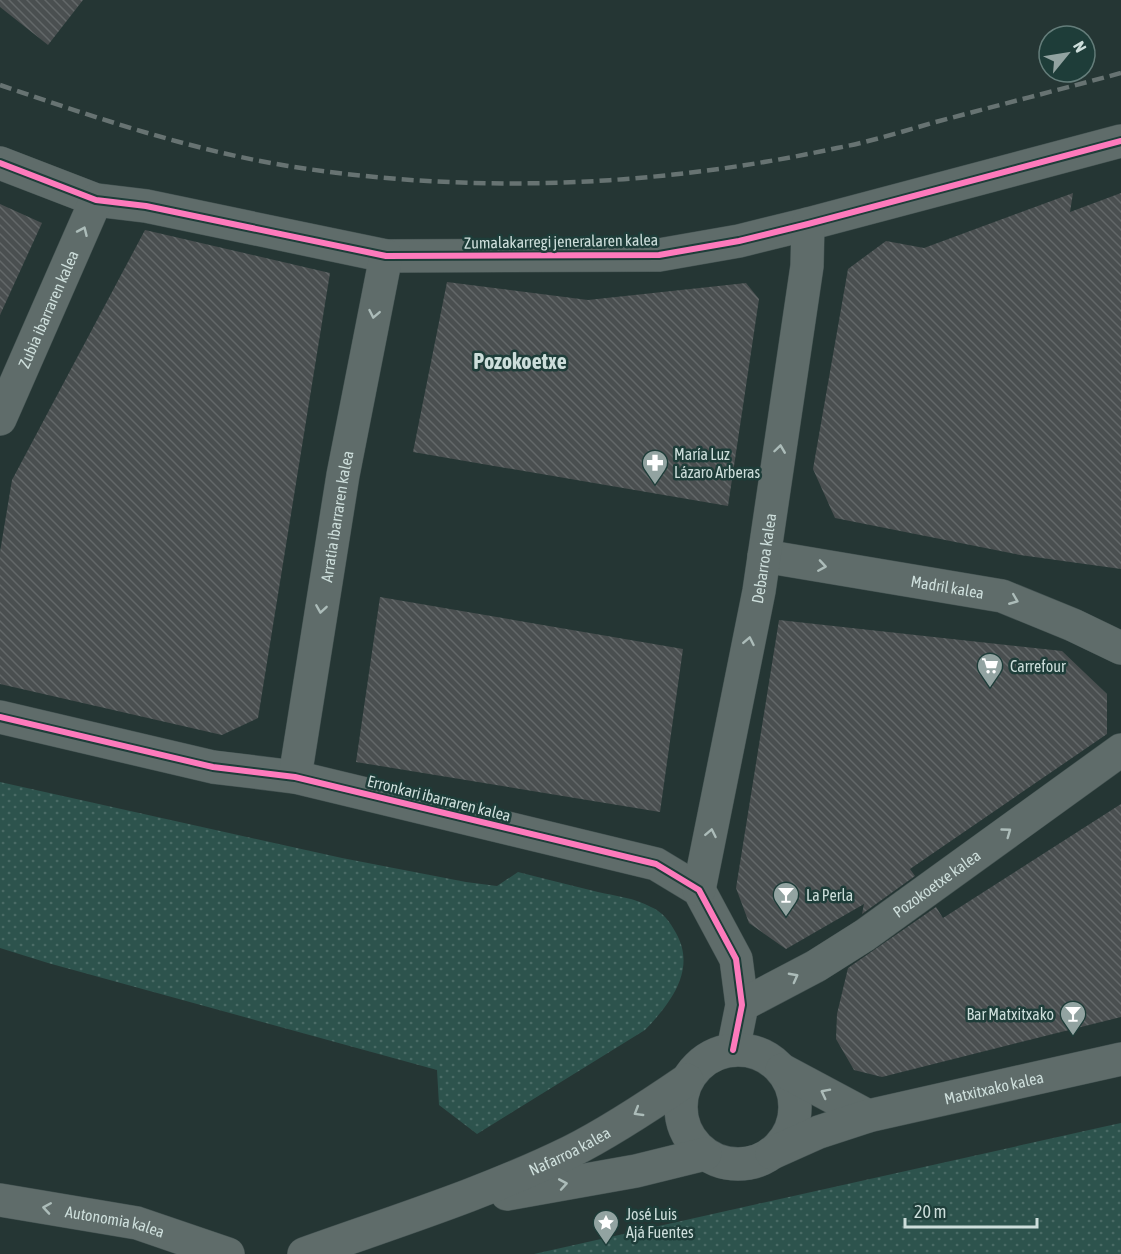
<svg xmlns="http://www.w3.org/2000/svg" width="1121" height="1254" viewBox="0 0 1121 1254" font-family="'Asap Condensed',sans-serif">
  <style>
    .park { fill: url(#park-dots) }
    .building { fill: url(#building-back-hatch) }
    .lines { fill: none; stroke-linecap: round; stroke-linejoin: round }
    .minor-casing { stroke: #435251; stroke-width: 34 }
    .minor { stroke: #5f6c6a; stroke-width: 33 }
    .rail { stroke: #677372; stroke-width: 4.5; stroke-dasharray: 12 6; stroke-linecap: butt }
    .cycleway-casing { stroke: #1e3d39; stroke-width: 10 }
    .cycleway { stroke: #fd7abc; stroke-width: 6 }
    .oneway { stroke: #acbcb9 }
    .labels { text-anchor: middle; stroke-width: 5; stroke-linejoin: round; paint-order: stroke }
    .street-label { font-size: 16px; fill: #cddedb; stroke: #1e3d39 }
    .poi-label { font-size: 16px; fill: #cddedb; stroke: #1e3d39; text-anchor: start }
    .district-label { font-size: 22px; font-weight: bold; fill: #cddedb; stroke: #1e3d39 }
  </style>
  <defs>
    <pattern id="park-dots" width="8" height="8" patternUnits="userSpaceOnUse" patternTransform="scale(1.5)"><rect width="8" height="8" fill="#2d534d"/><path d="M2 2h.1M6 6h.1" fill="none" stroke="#4a6b66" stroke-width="1.8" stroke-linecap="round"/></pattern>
    <pattern id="building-back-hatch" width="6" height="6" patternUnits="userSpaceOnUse" patternTransform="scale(1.5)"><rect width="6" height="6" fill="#4a4f50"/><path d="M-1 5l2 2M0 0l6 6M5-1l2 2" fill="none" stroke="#636869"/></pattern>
  </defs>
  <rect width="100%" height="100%" fill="#253634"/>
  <g class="park">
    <path d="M 0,782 L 342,858 L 466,882 L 497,886 L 518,872 C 544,879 571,885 598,892 C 616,896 635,898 651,907 C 663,912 670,922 676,933 C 697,970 670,1004 645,1030 L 477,1134 L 439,1105 L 437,1070 L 48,963 L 0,948 Z"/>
    <polygon points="1121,1123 1121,1254 534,1254 1107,1126"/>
  </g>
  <g class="building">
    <polygon points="0,0 83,0 48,45 0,7"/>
    <polygon points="1073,193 1070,212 1121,193 1121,569 1020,555 835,518 813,469 848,269 886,241 924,248"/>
    <polygon points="0,204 42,223 0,315"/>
    <polygon points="145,230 330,273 258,718 222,735 0,684 0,552 12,480"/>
    <polygon points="447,282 588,300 746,283 759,299 728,506 413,452"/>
    <polygon points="380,597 683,649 660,812 356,762"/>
    <polygon points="779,620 1062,651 1107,694 1107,734 910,869 915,876 862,914 864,904 786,949 749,923 736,888"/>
    <polygon points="1121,804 1121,1017 882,1077 854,1070 836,1039 837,1014 848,968 936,907 943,918"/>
  </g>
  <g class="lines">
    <defs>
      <g id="minor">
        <polyline points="0,163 96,200 146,206 386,256 659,255 739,241 808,224 1121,141"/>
        <path id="s1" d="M 0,419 L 96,200"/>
        <path id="s2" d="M 764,556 L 1002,596 L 1073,625 L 1121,648"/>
        <polyline points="0,717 213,767 295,777 656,864 699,890 736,959 742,1005 733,1050"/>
        <path id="s3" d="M 295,777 L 343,475 L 386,256"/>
        <path id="s4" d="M 699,890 L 759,591 L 807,266 L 808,224"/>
        <path id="s5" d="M 742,1005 L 816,966 L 865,935 L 1121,750"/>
        <circle cx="738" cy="1107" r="57"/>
        <polyline points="782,1070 868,1116"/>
        <path id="s6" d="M 772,1153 L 819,1132 L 868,1116 L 1121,1059"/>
        <polyline points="507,1194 636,1171 705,1154"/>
        <path id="s7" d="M 0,1200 L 137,1223 L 228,1254"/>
        <path id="s8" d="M 304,1254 C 393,1222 484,1194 570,1152 C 610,1132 649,1106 687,1080"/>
      </g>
    </defs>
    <use href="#minor" class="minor-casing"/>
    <use href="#minor" class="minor"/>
    <path class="rail" d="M 0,85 C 94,117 190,150 288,166 C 471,195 657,187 837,148 C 869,142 901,132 932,123 C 995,106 1058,90 1121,73"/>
    <defs>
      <g id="cycleway">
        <polyline points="0,163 96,200 146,206 386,256 659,255 739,241 808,224 1121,141"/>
        <polyline points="0,717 213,767 295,777 656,864 699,890 736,959 742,1005 733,1050"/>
      </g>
    </defs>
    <use href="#cycleway" class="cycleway-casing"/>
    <use href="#cycleway" class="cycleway"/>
  </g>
  <defs><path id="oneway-chevron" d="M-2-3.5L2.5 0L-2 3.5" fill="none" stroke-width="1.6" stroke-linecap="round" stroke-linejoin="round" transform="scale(1.5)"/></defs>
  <g class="oneway">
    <use href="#oneway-chevron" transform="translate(83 231) rotate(-66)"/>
    <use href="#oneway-chevron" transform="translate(374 314) rotate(101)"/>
    <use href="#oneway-chevron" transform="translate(780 449) rotate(-82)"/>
    <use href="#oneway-chevron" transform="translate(822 566) rotate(9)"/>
    <use href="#oneway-chevron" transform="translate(1014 600) rotate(22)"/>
    <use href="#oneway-chevron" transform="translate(321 609) rotate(99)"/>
    <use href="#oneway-chevron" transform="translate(749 641) rotate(-79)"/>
    <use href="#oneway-chevron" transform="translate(1007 832) rotate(-36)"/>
    <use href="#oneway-chevron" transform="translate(711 833) rotate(-79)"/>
    <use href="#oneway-chevron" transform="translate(794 977) rotate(-28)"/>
    <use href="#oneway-chevron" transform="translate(825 1093) rotate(-153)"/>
    <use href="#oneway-chevron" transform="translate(638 1112) rotate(149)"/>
    <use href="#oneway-chevron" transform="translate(563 1184) rotate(-10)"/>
    <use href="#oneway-chevron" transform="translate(47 1208) rotate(-171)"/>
  </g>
  <defs>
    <symbol id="pharmacy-pin" viewBox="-11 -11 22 30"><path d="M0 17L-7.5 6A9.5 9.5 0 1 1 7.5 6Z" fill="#92a3a1" stroke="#1e3d39"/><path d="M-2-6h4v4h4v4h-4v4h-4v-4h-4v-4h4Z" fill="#fff"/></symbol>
    <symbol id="supermarket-pin" viewBox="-11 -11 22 30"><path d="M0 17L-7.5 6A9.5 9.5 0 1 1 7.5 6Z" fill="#92a3a1" stroke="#1e3d39"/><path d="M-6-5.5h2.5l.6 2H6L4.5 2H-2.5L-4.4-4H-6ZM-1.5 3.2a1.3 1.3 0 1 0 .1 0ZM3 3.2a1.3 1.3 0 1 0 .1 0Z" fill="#fff"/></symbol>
    <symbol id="bar-pin" viewBox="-11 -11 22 30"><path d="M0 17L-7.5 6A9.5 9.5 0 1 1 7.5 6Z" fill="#92a3a1" stroke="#1e3d39"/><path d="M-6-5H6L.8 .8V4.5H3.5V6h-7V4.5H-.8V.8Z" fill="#fff"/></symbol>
    <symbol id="sight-pin" viewBox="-11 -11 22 30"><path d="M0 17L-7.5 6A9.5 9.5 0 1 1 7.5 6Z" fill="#92a3a1" stroke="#1e3d39"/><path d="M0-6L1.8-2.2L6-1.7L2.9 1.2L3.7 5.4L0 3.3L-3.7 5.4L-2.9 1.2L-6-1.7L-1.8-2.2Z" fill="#fff"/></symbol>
  </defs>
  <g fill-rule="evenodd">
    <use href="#pharmacy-pin" x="640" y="448" width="30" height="40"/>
    <use href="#supermarket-pin" x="975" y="651" width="30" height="40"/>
    <use href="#bar-pin" x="771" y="880" width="30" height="40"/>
    <use href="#bar-pin" x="1058" y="999" width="30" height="40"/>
    <use href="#sight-pin" x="591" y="1208" width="30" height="40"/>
  </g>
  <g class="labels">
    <g class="street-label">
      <text transform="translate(561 241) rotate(-1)" y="6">Zumalakarregi jeneralaren kalea</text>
      <text dy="6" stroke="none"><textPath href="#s1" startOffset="120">Zubia ibarraren kalea</textPath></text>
      <text dy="6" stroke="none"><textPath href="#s3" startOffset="264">Arratia ibarraren kalea</textPath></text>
      <text dy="6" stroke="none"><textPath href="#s4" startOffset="338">Debarroa kalea</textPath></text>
      <text dy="6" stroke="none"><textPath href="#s2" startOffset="186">Madril kalea</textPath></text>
      <text transform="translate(439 798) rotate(14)" y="6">Erronkari ibarraren kalea</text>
      <text dy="6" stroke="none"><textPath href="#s5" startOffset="230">Pozokoetxe kalea</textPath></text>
      <text dy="6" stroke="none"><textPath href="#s6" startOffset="232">Matxitxako kalea</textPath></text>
      <text dy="6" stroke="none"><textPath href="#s8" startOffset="285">Nafarroa kalea</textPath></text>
      <text dy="6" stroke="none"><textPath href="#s7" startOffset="117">Autonomia kalea</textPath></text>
    </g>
    <g class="poi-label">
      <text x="674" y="460">María Luz<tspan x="674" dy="18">Lázaro Arberas</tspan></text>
      <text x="1010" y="672">Carrefour</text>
      <text x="806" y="901">La Perla</text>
      <text x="1054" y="1020" text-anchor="end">Bar Matxitxako</text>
      <text x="626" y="1220">José Luis<tspan x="626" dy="18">Ajá Fuentes</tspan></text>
    </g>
    <g class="district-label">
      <text x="520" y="369">Pozokoetxe</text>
    </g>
  </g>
  <g transform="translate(1067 54) rotate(60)"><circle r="28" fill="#1e3d39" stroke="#647d7a" stroke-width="1.5"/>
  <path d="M0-4.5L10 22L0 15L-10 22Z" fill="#92a3a1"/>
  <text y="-9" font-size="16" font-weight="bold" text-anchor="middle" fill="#cddedb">N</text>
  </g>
  <path d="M905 1218v9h132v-9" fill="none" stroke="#cddedb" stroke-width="3"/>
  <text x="914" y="1218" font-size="18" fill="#cddedb" stroke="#1e3d39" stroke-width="4.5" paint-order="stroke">20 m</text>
</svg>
